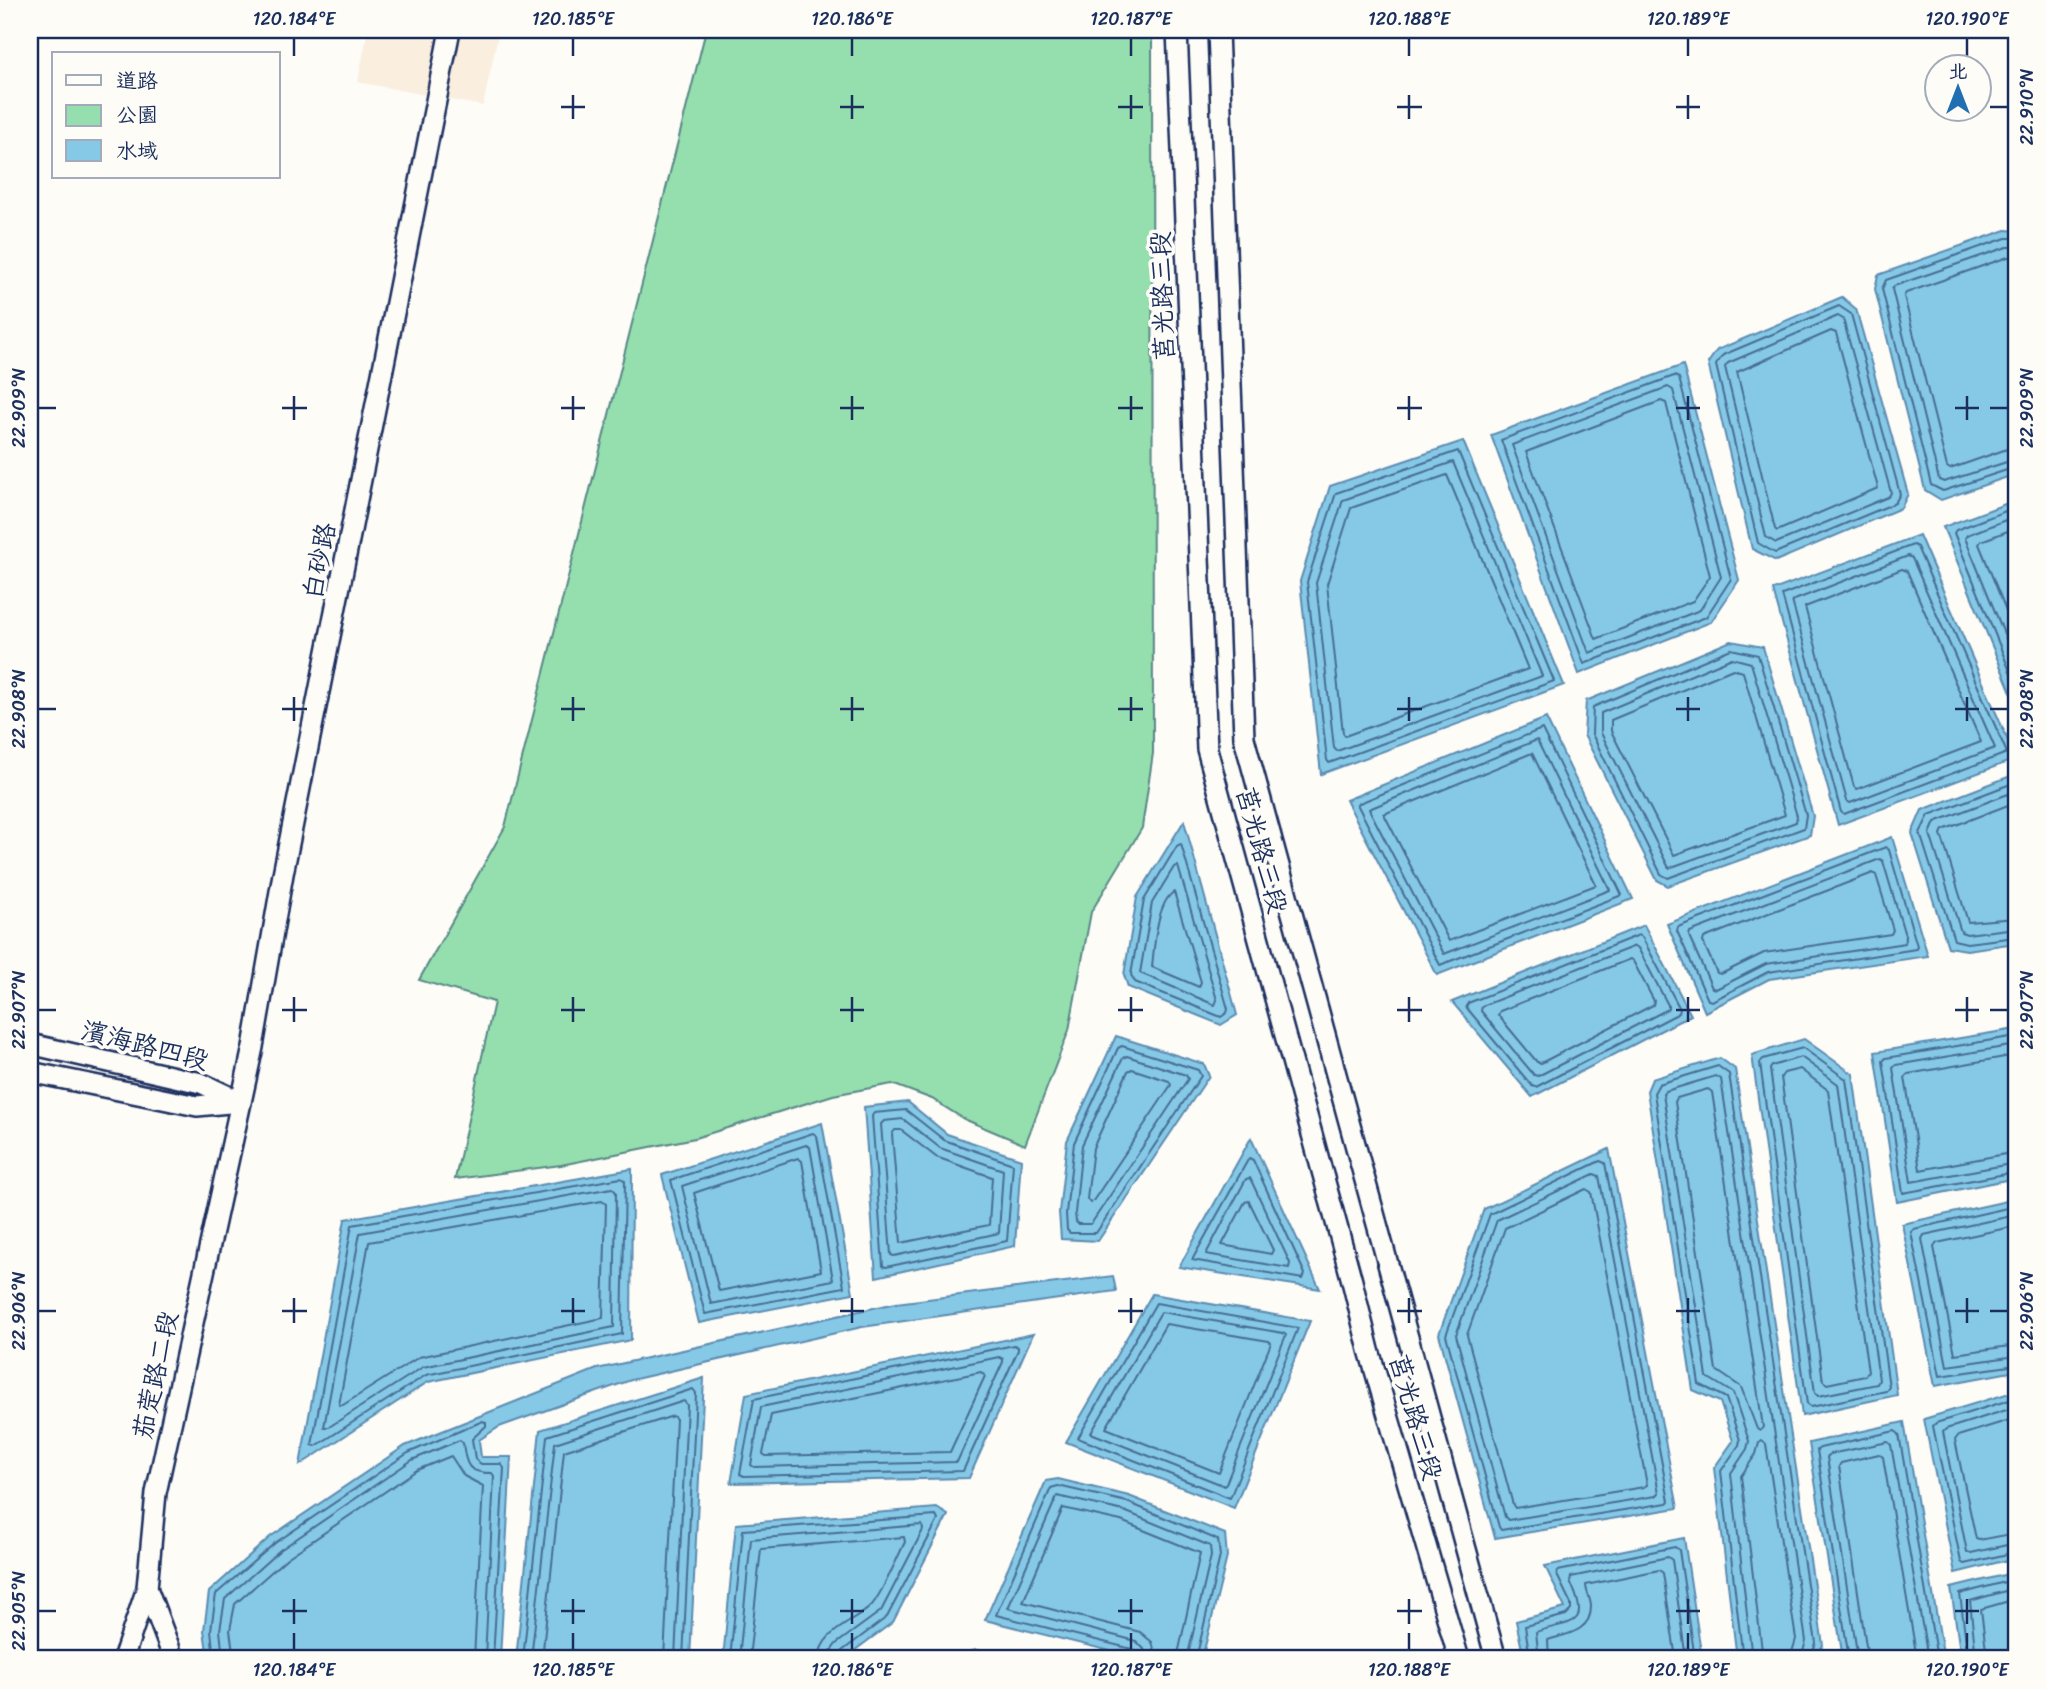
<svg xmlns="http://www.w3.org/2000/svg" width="2046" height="1689" viewBox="0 0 2046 1689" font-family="Sriracha,'LXGW WenKai TC',sans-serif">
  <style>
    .built { fill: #faeede }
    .green { fill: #95dfae; stroke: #588786; stroke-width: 2 }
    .water { fill: #86c9e7; stroke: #5b8bb0; stroke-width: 2 }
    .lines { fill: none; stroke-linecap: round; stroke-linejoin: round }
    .shore { stroke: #466d95; stroke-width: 2 }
    .tertiary-casing { stroke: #1b2f5e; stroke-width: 24 }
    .tertiary { stroke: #fdfcf7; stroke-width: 19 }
    .ticks { fill: none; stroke: #1b2f5e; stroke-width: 2.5 }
    .labels { text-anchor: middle; stroke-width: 7; stroke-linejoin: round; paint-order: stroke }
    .street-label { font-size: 26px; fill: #1b2f5e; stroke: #fdfcf7 }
    .neatline { fill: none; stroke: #1b2f5e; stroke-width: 2.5 }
    .ticks-label { font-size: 18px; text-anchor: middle; fill: #1b2f5e }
  </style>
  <rect width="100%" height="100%" fill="#fdfcf7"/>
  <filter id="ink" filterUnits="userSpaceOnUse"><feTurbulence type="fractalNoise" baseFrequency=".0143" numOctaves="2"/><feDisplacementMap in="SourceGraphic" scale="14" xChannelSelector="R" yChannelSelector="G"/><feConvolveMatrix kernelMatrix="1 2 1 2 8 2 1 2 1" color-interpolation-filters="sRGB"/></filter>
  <g filter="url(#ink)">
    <polygon class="built" points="368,30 499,30 483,106 358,82"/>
    <polygon class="green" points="706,30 1152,30 1153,753 1142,828 1091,912 1069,1030 1025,1145 964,1119 932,1099 892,1084 833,1095 695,1138 561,1165 455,1179 494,1002 419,980 505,827"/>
    <g class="water">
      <polygon points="2006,230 2016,231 2016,474 1941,500 1925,490 1875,289 1878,275"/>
      <polygon points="1842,297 1856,309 1908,494 1901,508 1776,561 1752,549 1708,363 1717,350"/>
      <polygon points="1683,365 1739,580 1711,622 1579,674 1491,435"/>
      <polygon points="1463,441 1564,685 1321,774 1300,581 1330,486"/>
      <polygon points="2016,500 2016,704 1943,527"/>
      <polygon points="1919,535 2016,759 1838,825 1773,590"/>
      <polygon points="1731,641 1763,647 1813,816 1810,835 1668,886 1657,880 1584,735 1586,701"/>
      <polygon points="1546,718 1633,899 1437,975 1346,800"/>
      <polygon points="2016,774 2016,943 1967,950 1948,947 1912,833 1922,810"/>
      <polygon points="1184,821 1237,1015 1221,1025 1128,987 1124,975 1137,897"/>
      <polygon points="1892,837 1928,956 1769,979 1705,1012 1667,924"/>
      <polygon points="1644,925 1691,1015 1532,1097 1452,1002"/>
      <polygon points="2016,1029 2016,1178 1897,1202 1875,1052"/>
      <polygon points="1116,1036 1204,1064 1209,1076 1098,1241 1061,1239 1059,1212 1067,1141"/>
      <polygon points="1804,1039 1853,1074 1897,1395 1802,1416 1752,1055"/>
      <polygon points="1720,1058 1735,1069 1823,1645 1815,1659 1737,1659 1714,1468 1733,1441 1720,1402 1693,1390 1647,1091 1652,1079"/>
      <polygon points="908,1102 947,1134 1021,1159 1015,1246 876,1277 864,1107"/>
      <polygon points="822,1123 853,1293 699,1323 662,1175"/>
      <polygon points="1251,1138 1320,1289 1179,1267"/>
      <polygon points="1609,1149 1678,1508 1495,1538 1439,1334 1484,1209"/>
      <polygon points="632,1169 631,1340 428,1382 300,1465 345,1219"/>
      <polygon points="2016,1199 2016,1371 1935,1386 1902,1224"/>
      <polygon points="1113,1276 1116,1291 862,1327 631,1380 499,1427 479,1440 481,1457 511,1457 500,1659 208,1659 204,1630 209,1592 270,1537 405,1446 597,1369 896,1303"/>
      <polygon points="1152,1294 1310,1321 1234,1508 1066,1442"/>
      <polygon points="1033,1334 969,1478 731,1483 746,1394"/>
      <polygon points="704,1378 690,1659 516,1659 540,1430"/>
      <polygon points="2016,1391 2016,1558 1955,1573 1924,1419"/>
      <polygon points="1904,1422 1944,1659 1843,1659 1809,1443"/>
      <polygon points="1058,1479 1129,1496 1225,1534 1227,1557 1202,1659 1143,1659 985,1620 1046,1481"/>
      <polygon points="937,1508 948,1515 893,1622 847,1656 828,1659 723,1659 736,1524"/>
      <polygon points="1684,1538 1702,1659 1524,1659 1516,1621 1565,1608 1545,1566"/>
      <polygon points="2016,1572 2016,1659 1961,1659 1951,1588"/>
      <polygon points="976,1650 1018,1659 943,1659"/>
    </g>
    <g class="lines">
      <g class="shore">
        <polyline points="2016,238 2006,238 1886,280 1882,289 1931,485 1943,491 2016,467"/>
        <polyline points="2016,247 2007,247 1894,286 1892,289 1939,480 1944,482 2016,459"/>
        <polyline points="2016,257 2008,257 1906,293 1904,296 1947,467 1950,469 2007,449 2016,448"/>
        <polygon points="1839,306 1851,314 1900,494 1895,503 1775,553 1758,543 1716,365 1723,355"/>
        <polygon points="1838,316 1843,319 1891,493 1888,497 1776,543 1766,537 1725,367 1728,363"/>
        <polygon points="1831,331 1836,333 1878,488 1777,531 1775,529 1737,372"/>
        <polygon points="1674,376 1679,378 1731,579 1706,617 1584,664 1501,440"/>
        <polygon points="1668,387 1673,390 1721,577 1700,610 1589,653 1512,445"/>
        <polygon points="1661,401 1666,403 1710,576 1693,601 1596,639 1526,452"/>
        <polygon points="1458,451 1554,681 1329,763 1327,760 1307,582 1336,493"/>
        <polygon points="1453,462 1542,676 1337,751 1334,748 1316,583 1343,500"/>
        <polygon points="1447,475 1528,669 1345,736 1343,733 1327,584 1351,508"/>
        <polyline points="2016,507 1956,530 1954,533 2016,686"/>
        <polyline points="2016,516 1967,535 1965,538 2016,663"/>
        <polyline points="2016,528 1981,541 1979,544 2016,635"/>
        <polygon points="1913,545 1917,547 2007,753 1844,814 1841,812 1782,595"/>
        <polygon points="1908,556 1912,558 1995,748 1850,803 1847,801 1792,601"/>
        <polygon points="1902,569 1907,571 1981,742 1857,789 1854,787 1805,607"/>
        <polygon points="1731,649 1758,655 1806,815 1804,828 1668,878 1661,874 1592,734 1593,707"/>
        <polygon points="1732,658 1751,663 1797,816 1796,822 1669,868 1601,733 1601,713"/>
        <polygon points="1733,669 1743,672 1785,815 1674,855 1611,731 1611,720"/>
        <polygon points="1542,729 1622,895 1440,965 1357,804"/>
        <polygon points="1537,740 1610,890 1444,954 1369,809"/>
        <polygon points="1532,753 1596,885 1449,941 1384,814"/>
        <polyline points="2016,782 1929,815 1920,833 1954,940 1967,943 2016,937"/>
        <polyline points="2016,791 1935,822 1930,834 1961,932 1967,934 2016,928"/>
        <polyline points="2016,802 1943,830 1941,834 1968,922 2016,918"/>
        <polygon points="1181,844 1228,1009 1227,1013 1221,1017 1135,982 1131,975 1144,900 1177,846"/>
        <polygon points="1886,847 1889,850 1917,946 1916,949 1768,972 1712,1001 1708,1000 1677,931 1678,927"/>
        <polygon points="1880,859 1883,861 1906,939 1905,943 1766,964 1716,989 1712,988 1689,936 1690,932"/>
        <polygon points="1178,866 1217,1000 1215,1005 1140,973 1152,903 1174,867"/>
        <polygon points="1873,873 1876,875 1893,930 1891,934 1764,953 1721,974 1717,973 1703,942 1704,938"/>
        <path d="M 1174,892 L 1201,982 L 1199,987 L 1152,967 C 1154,947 1157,902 1174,892 Z"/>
        <polygon points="1639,935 1642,937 1680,1009 1679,1013 1536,1087 1532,1086 1466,1007 1468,1003"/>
        <polygon points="1635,946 1638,948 1668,1005 1668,1009 1538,1076 1534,1075 1481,1011 1482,1006"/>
        <polygon points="1630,959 1633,961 1654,1001 1653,1005 1541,1063 1537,1062 1498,1015 1500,1011"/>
        <polyline points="2016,1036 1886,1058 1883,1061 1903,1193 2016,1172"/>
        <polyline points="2016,1045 1896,1065 1893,1068 1911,1182 2016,1163"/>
        <polygon points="1122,1046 1198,1070 1201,1076 1096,1233 1070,1233 1067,1230 1066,1213 1074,1143 1118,1048"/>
        <polygon points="1803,1048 1846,1079 1889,1387 1886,1391 1811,1407 1807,1404 1760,1063 1763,1059"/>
        <polyline points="2016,1055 1908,1074 1905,1077 1920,1170 2016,1152"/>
        <polygon points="1127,1056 1186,1075 1188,1079 1091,1224 1078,1224 1076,1222 1075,1213 1082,1145 1123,1058"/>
        <polygon points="1801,1057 1838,1084 1879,1380 1877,1384 1818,1396 1815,1393 1770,1069 1772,1066"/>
        <polygon points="1132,1069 1169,1081 1171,1085 1093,1201 1090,1203 1087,1199 1093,1148 1128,1071"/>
        <polygon points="1800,1069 1828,1090 1868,1372 1865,1376 1827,1384 1823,1381 1781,1077 1784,1073"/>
        <polygon points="1708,1089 1712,1092 1763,1427 1760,1431 1757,1429 1741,1387 1716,1370 1675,1102 1677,1098"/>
        <polygon points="906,1110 944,1140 1013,1164 1007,1241 886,1267 883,1266 872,1116 874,1113"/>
        <polygon points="903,1119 940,1148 1003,1170 999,1233 894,1256 891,1255 881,1124 884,1121"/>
        <polygon points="895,1130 901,1130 936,1157 992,1177 989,1225 901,1243 892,1134"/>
        <polygon points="813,1133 817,1136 844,1287 705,1314 671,1180"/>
        <polygon points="806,1145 810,1147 833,1280 711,1304 682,1186"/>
        <polygon points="798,1158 802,1161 821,1271 719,1291 694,1193"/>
        <polygon points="1249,1158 1253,1160 1305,1274 1303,1279 1192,1260"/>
        <polygon points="1600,1161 1605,1163 1669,1501 1667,1503 1501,1530 1499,1527 1446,1335 1490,1214"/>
        <polygon points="1594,1174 1599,1176 1659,1493 1656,1496 1508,1520 1505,1517 1456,1335 1497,1220"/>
        <polygon points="621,1178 625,1181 622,1334 426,1375 316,1446 312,1445 352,1225"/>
        <polygon points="1250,1178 1290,1263 1289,1268 1206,1254 1246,1179"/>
        <polygon points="612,1188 616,1192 614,1327 423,1367 329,1427 324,1427 360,1233"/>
        <polygon points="1586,1189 1591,1192 1647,1485 1644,1487 1515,1508 1513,1505 1467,1335 1505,1228"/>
        <polygon points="602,1201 606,1204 603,1318 419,1357 343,1405 339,1405 369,1242"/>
        <polygon points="1249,1201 1273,1250 1271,1254 1222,1245 1245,1202"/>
        <polyline points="2016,1206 1914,1229 1911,1232 1940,1376 2016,1365"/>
        <polyline points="2016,1215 1924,1235 1922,1239 1947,1366 2016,1356"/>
        <polyline points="2016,1226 1937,1243 1934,1247 1955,1354 2016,1345"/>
        <polygon points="1156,1303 1298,1328 1230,1498 1078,1438"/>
        <polygon points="1161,1312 1283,1333 1286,1335 1225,1486 1091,1433"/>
        <polygon points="1166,1324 1269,1341 1271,1343 1219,1473 1106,1428"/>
        <polygon points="1014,1345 1018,1347 1018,1350 963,1471 744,1476 740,1474 754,1399"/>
        <polygon points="999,1357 1003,1359 1003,1362 957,1462 754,1467 751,1465 761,1407"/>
        <polygon points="981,1372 985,1376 950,1452 766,1456 763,1454 771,1415"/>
        <polyline points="2016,1398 1936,1423 1933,1426 1961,1562 1964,1564 2016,1552"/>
        <polyline points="2016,1407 1946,1429 1943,1432 1967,1552 1971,1553 2016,1543"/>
        <polyline points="2016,1418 1958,1436 1955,1440 1976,1539 1979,1540 2016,1533"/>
        <polyline points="214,1659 211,1630 216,1594 275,1543 408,1453 483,1421 486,1423 486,1426 472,1439 475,1459 481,1464 501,1464 504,1468 493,1659"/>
        <path d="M 223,1659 L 220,1630 L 225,1599 L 280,1550 L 412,1460 L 460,1440 L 463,1443 C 466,1465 467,1473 492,1473 L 494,1476 L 485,1659"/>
        <polyline points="234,1659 230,1630 235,1604 287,1558 417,1470 451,1456 464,1476 483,1486 474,1659"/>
        <polyline points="523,1659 547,1436 693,1389 696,1393 683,1659"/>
        <polyline points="531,1659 555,1443 684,1401 687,1405 675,1659"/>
        <polyline points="542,1659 564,1451 673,1416 676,1419 664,1659"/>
        <polyline points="730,1659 743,1530 936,1516 938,1520 887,1617 842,1651 839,1659"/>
        <polyline points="739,1659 751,1539 922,1525 923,1530 881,1611 836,1644 831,1651 830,1659"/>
        <path d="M 749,1659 L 761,1549 L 904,1537 L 905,1542 C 897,1558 882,1594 871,1606 C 854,1623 820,1631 819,1659"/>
        <polyline points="1138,1659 1137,1653 1132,1649 996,1615 1051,1488 1058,1486 1127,1502 1218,1540 1220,1556 1196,1659"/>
        <polyline points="1146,1659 1144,1649 1136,1641 1008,1608 1057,1496 1124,1511 1210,1546 1211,1556 1187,1659"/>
        <polyline points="1157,1659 1152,1642 1140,1632 1023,1602 1063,1508 1121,1521 1200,1553 1177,1659"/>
        <polyline points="1530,1659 1525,1626 1566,1615 1571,1610 1571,1604 1557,1575 1558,1571 1675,1547 1679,1550 1695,1659"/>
        <path d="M 1539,1659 L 1536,1632 C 1572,1620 1592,1628 1570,1581 L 1571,1577 L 1668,1557 L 1672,1560 L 1686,1659"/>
        <path d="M 1549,1659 L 1548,1640 C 1566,1634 1591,1632 1591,1607 C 1591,1599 1586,1592 1586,1585 L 1659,1570 L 1663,1573 L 1676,1659"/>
        <polyline points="1743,1659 1721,1471 1739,1445 1740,1440 1726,1398 1699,1384 1654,1093 1659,1084 1718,1066 1729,1074 1816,1643 1810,1659"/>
        <polyline points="1752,1659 1731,1473 1747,1449 1749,1441 1733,1393 1707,1377 1663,1094 1666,1091 1716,1076 1721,1079 1806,1641 1801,1659"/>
        <polyline points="1763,1659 1741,1476 1756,1454 1759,1443 1762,1441 1766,1444 1796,1639 1790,1659"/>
        <polyline points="1849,1659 1817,1450 1820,1448 1895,1431 1899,1434 1937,1659"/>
        <polyline points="1858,1659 1827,1457 1830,1454 1888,1442 1891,1445 1928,1659"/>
        <polyline points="1868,1659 1839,1466 1841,1463 1879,1454 1883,1457 1917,1659"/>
        <polyline points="1968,1659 1960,1594 2016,1579"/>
        <polyline points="1976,1659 1970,1601 2016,1588"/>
        <polyline points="1987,1659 1981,1609 2016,1599"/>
      </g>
      <defs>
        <g id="tertiary">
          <polyline points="1177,30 1207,749 1352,1281 1369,1350 1459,1659"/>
          <polyline points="1218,30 1244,738 1496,1659"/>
          <polyline points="30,1044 201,1083 241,1102"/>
          <polyline points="30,1072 197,1106 240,1102"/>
          <polyline points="147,1588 170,1649 171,1659"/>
          <polyline points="123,1659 147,1588 156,1493 253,1047 283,874 450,30"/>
        </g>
      </defs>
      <use href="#tertiary" class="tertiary-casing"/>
      <use href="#tertiary" class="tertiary"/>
    </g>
  </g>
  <path class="ticks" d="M 294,38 L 294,56M 573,38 L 573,56M 852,38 L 852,56M 1131,38 L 1131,56M 1409,38 L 1409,56M 1688,38 L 1688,56M 1967,38 L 1967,56M 573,95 L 573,119M 852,95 L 852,119M 1131,95 L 1131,119M 1409,95 L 1409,119M 1688,95 L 1688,119M 561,107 L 585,107M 840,107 L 864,107M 1118,107 L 1143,107M 1397,107 L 1422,107M 1676,107 L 1700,107M 1990,107 L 2008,107M 294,396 L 294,420M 573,396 L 573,420M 852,396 L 852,420M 1131,396 L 1131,420M 1409,396 L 1409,420M 1688,396 L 1688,420M 1967,396 L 1967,420M 38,408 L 56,408M 282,408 L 307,408M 561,408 L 585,408M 840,408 L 864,408M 1118,408 L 1143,408M 1397,408 L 1422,408M 1676,408 L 1700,408M 1955,408 L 1979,408M 1990,408 L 2008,408M 294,697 L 294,721M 573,697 L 573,721M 852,697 L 852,721M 1131,697 L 1131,721M 1409,697 L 1409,721M 1688,697 L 1688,721M 1967,697 L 1967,721M 38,709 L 56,709M 282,709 L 307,709M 561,709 L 585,709M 840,709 L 864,709M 1118,709 L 1143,709M 1397,709 L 1422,709M 1676,709 L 1700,709M 1955,709 L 1979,709M 1990,709 L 2008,709M 294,997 L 294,1022M 573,997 L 573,1022M 852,997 L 852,1022M 1131,997 L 1131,1022M 1409,997 L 1409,1022M 1688,997 L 1688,1022M 1967,997 L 1967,1022M 38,1010 L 56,1010M 282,1010 L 307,1010M 561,1010 L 585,1010M 840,1010 L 864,1010M 1118,1010 L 1143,1010M 1397,1010 L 1422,1010M 1676,1010 L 1700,1010M 1955,1010 L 1979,1010M 1990,1010 L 2008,1010M 294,1298 L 294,1323M 573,1298 L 573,1323M 852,1298 L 852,1323M 1131,1298 L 1131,1323M 1409,1298 L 1409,1323M 1688,1298 L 1688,1323M 1967,1298 L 1967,1323M 38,1311 L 56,1311M 282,1311 L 307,1311M 561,1311 L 585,1311M 840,1311 L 864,1311M 1118,1311 L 1143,1311M 1397,1311 L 1422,1311M 1676,1311 L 1700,1311M 1955,1311 L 1979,1311M 1990,1311 L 2008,1311M 294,1599 L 294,1624M 573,1599 L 573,1624M 852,1599 L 852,1624M 1131,1599 L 1131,1624M 1409,1599 L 1409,1624M 1688,1599 L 1688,1624M 1967,1599 L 1967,1624M 38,1611 L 56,1611M 282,1611 L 307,1611M 561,1611 L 585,1611M 840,1611 L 864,1611M 1118,1611 L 1143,1611M 1397,1611 L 1422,1611M 1676,1611 L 1700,1611M 1955,1611 L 1979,1611M 294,1633 L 294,1650M 573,1633 L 573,1650M 852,1633 L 852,1650M 1131,1633 L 1131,1650M 1409,1633 L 1409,1650M 1688,1633 L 1688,1650M 1967,1633 L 1967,1650"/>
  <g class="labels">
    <g class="street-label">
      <text transform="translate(1162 296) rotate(-92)" y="9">莒光路三段</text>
      <text transform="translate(319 561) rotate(-79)" y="9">白砂路</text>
      <text transform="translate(1262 850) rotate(75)" y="9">莒光路三段</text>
      <text transform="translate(145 1045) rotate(14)" y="9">濱海路四段</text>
      <text transform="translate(155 1375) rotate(-78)" y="9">茄萣路二段</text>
      <text transform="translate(1416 1417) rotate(74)" y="9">莒光路三段</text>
    </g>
  </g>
  <rect width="2046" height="1689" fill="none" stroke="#fdfcf7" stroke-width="77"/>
  <rect x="52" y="52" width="228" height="126" fill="#fdfcf7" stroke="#a3aaba" stroke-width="2"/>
  <rect x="66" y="75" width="35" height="10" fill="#fdfcf7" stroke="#a3aaba" stroke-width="2"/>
  <text x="116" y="88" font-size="21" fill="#1b2f5e">道路</text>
  <rect x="66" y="105" width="35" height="21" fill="#95dfae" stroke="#a3aaba" stroke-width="2"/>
  <text x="116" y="122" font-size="21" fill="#1b2f5e">公園</text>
  <rect x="66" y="140" width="35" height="21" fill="#86c9e7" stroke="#a3aaba" stroke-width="2"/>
  <text x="116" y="158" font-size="21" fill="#1b2f5e">水域</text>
  <g transform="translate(1958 88)"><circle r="33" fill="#fdfcf7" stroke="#a3aaba" stroke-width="2"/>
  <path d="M0-5L12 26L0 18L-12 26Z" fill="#1f6fb2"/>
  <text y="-10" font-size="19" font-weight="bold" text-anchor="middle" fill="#1b2f5e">北</text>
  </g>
  <rect x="38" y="38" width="1970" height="1612" class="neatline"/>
  <g class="ticks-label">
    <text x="294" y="25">120.184°E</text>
    <text x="573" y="25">120.185°E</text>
    <text x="852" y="25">120.186°E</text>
    <text x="1131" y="25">120.187°E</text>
    <text x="1409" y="25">120.188°E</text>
    <text x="1688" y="25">120.189°E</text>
    <text x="1967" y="25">120.190°E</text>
    <text transform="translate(2027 107) rotate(-90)" y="6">22.910°N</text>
    <text transform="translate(19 408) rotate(-90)" y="6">22.909°N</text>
    <text transform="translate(2027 408) rotate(-90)" y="6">22.909°N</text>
    <text transform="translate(19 709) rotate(-90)" y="6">22.908°N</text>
    <text transform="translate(2027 709) rotate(-90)" y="6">22.908°N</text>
    <text transform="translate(19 1010) rotate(-90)" y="6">22.907°N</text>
    <text transform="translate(2027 1010) rotate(-90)" y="6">22.907°N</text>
    <text transform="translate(19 1311) rotate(-90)" y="6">22.906°N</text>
    <text transform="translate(2027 1311) rotate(-90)" y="6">22.906°N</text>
    <text transform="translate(19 1611) rotate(-90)" y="6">22.905°N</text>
    <text x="294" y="1676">120.184°E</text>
    <text x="573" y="1676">120.185°E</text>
    <text x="852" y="1676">120.186°E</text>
    <text x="1131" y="1676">120.187°E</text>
    <text x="1409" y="1676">120.188°E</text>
    <text x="1688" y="1676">120.189°E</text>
    <text x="1967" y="1676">120.190°E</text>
  </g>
</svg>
